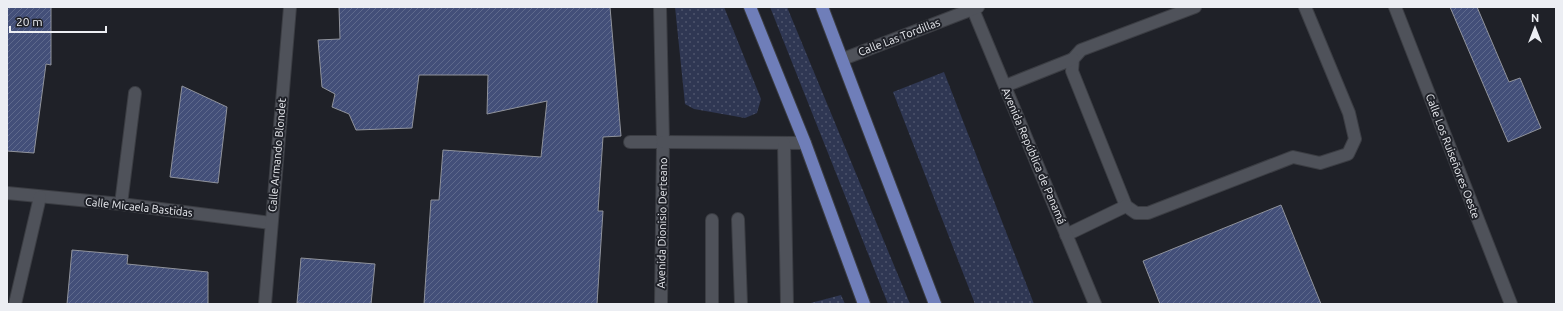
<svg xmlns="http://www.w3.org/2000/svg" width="1563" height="311" viewBox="0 0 1563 311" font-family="Ubuntu,sans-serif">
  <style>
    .grass { fill: url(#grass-dots) }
    .building { fill: url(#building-hatch); stroke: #90939c }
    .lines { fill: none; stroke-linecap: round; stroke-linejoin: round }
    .lane-casing { stroke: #3b3d43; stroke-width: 14 }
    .street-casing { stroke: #3b3d43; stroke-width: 14 }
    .primary-casing { stroke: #3b3d43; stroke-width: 14 }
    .lane { stroke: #4f525a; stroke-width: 12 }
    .street { stroke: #4f525a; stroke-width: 12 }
    .primary { stroke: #6f7eb9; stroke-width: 12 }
    .labels { text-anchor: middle; stroke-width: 4; stroke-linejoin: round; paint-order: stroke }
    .street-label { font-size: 11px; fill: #eceef3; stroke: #1f2128 }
  </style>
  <defs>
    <pattern id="grass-dots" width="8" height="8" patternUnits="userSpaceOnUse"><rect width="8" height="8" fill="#2f3753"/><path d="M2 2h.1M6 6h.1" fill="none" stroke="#4d546c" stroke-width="1.8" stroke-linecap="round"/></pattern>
    <pattern id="building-hatch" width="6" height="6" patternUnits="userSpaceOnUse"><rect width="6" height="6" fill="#434f79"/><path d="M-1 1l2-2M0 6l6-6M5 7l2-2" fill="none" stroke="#5e698c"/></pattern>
  </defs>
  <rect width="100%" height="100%" fill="#1f2128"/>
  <g class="grass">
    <polygon points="675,7 724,7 761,99 757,113 745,118 694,109 685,104"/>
    <polygon points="770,7 787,7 910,304 888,304"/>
    <polygon points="944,72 1034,304 975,304 893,92"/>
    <polygon points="841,295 845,304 807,304"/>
  </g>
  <g class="building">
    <polygon points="7,7 51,7 51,65 46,64 34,153 7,151"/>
    <polygon points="339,7 610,7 621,136 603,137 598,211 603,211 597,304 424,304 431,200 439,200 443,150 541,157 547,101 487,114 488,75 419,75 412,128 356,130 349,114 332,107 335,94 322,87 318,40 340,39"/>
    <polygon points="1450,7 1477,7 1509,82 1520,78 1541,128 1508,142"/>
    <polygon points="182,86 227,107 218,183 170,177"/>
    <polygon points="1281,205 1321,304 1160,304 1143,261"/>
    <polygon points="72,250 128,255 127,264 208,272 208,304 67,304"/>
    <polygon points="301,258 375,264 371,304 314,304 297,303"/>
  </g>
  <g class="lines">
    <defs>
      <g id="lane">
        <polyline points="1195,7 1081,50 1073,59 1072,71 1126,206 1136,213 1148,213 1293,157 1320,163 1348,154 1355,139 1349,113 1305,7"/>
        <polyline points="1005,86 1073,59"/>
        <polyline points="630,142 663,142"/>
        <polyline points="121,204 135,93"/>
        <polyline points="738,219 741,304"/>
        <polyline points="1066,235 1126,206"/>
        <polyline points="712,304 712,220"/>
      </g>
      <g id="street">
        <polyline points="660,7 663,142 661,304"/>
        <polyline points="972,7 1095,304"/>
        <polyline points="1395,7 1511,304"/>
        <polyline points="843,59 978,7"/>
        <polyline points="663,142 805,143"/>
        <polyline points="784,143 787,304"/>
        <polyline points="7,193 121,204 271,223"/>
        <polyline points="15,304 40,197"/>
        <polyline points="265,304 290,7"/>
      </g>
      <g id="primary">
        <polyline points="750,7 805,143 864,304"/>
        <polyline points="822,7 935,304"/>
      </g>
    </defs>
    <use href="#lane" class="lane-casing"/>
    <use href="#street" class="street-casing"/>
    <use href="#primary" class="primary-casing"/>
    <use href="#lane" class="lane"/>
    <use href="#street" class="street"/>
    <use href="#primary" class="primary"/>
  </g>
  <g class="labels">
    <g class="street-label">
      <text transform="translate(899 37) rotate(-21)" y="4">Calle Las Tordillas</text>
      <text transform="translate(277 155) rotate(-85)" y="4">Calle Armando Blondet</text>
      <text transform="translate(1034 156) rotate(67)" y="4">Avenida República de Panamá</text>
      <text transform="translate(1453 156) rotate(69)" y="4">Calle Los Ruiseñores Oeste</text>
      <text transform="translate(139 207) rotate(6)" y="4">Calle Micaela Bastidas</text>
      <text transform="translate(662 223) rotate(-89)" y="4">Avenida Dionisio Derteano</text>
    </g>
  </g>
  <rect width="1563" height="311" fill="none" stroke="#eceef3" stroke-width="16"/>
  <g transform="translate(1535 28)" stroke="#1f2128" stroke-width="3" paint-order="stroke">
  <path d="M0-3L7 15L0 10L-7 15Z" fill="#eceef3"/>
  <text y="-6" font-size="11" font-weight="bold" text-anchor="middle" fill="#eceef3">N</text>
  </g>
  <path d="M10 26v6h96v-6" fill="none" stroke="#eceef3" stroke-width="2"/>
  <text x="16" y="26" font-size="12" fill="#eceef3" stroke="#1f2128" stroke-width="3" paint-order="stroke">20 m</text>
</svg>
